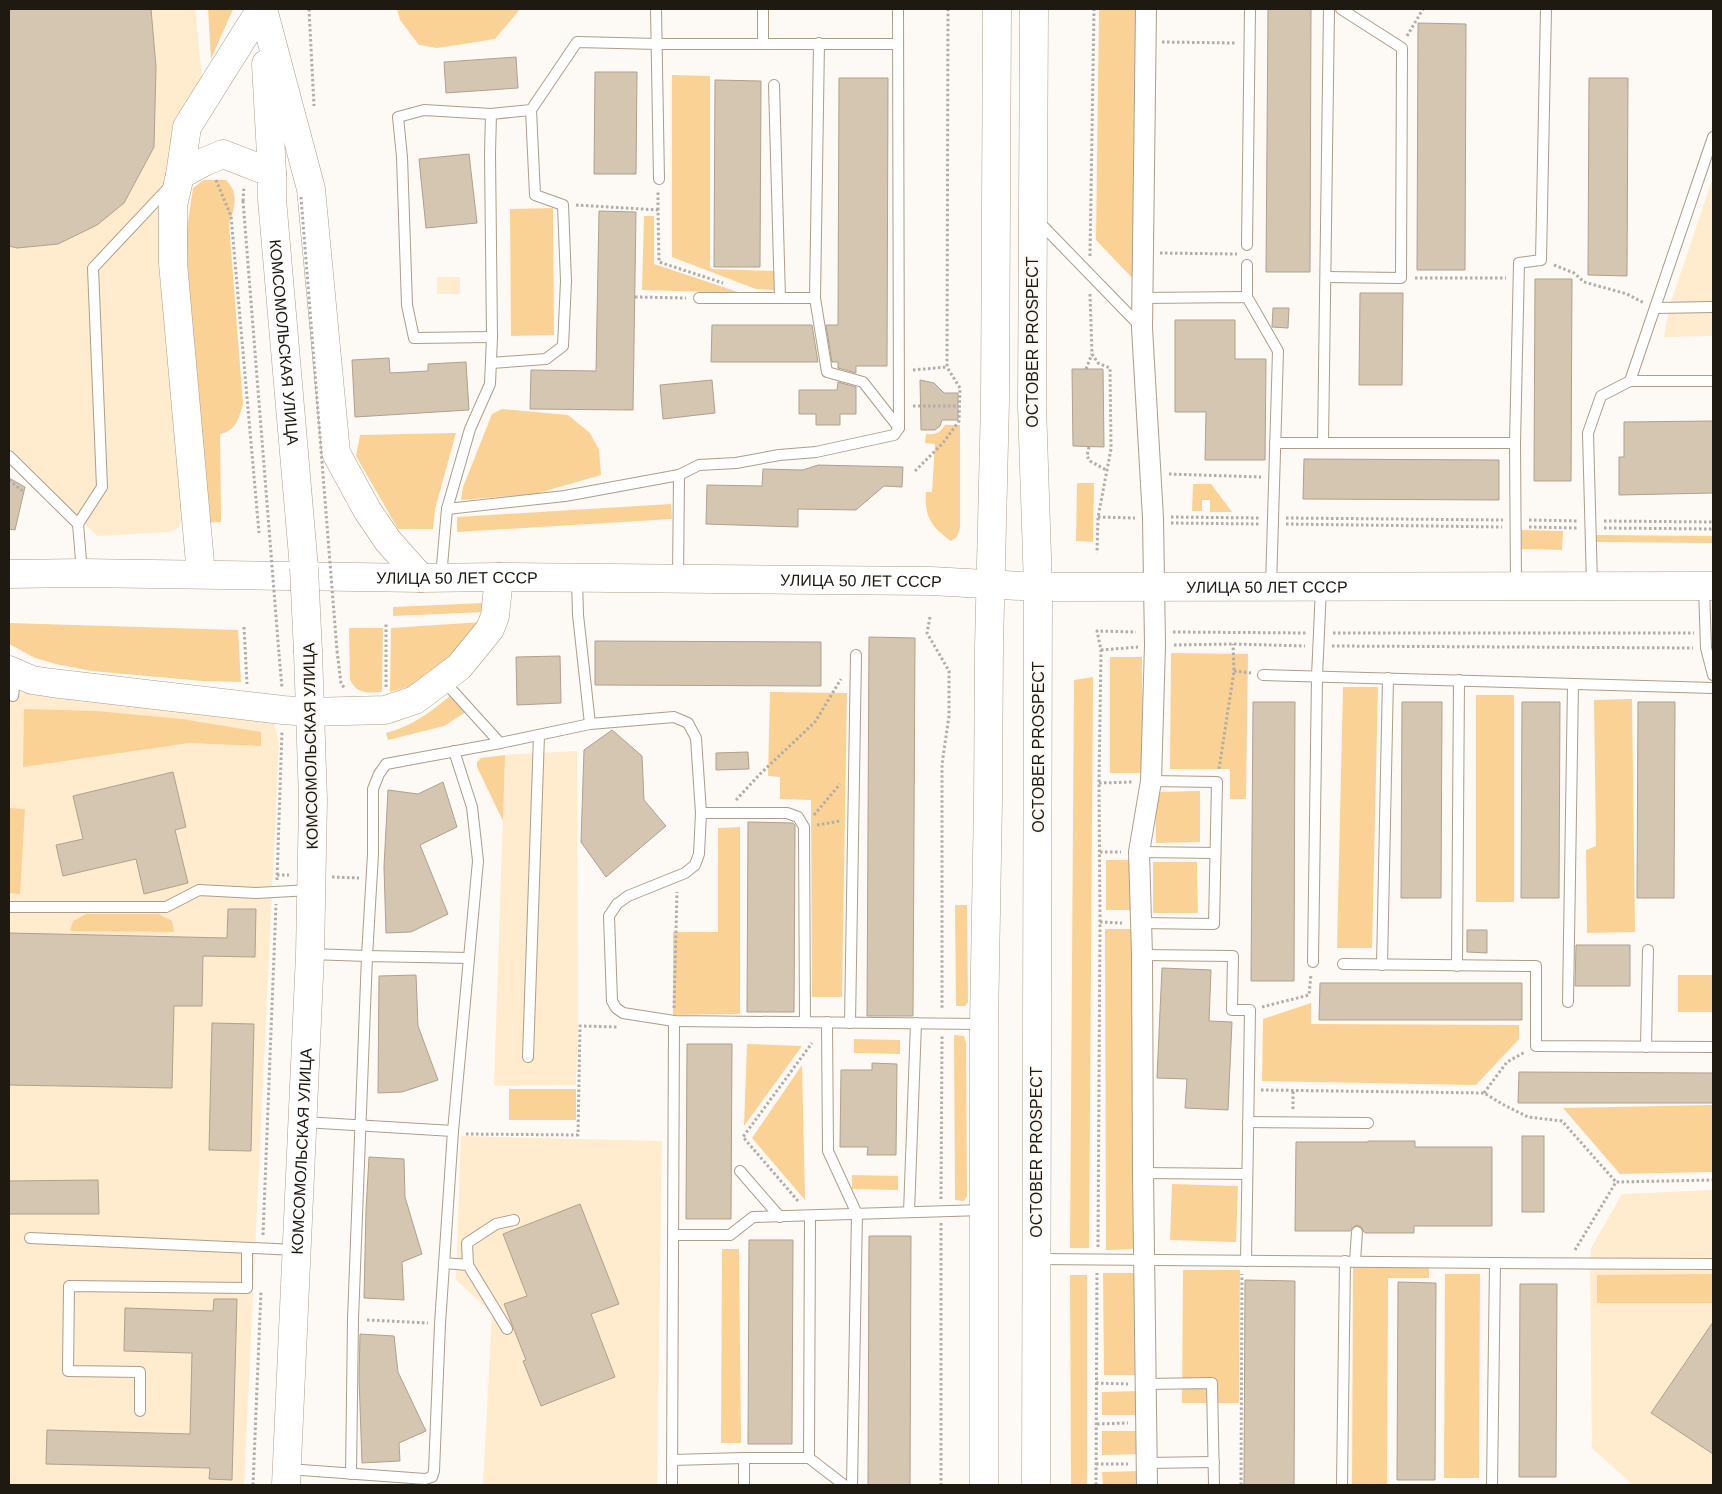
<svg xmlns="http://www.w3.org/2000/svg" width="1722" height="1494" viewBox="0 0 1722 1494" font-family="Arial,sans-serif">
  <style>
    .built { fill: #ffebce }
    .green { fill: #fad295 }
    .building { fill: #d4c6b0; stroke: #afa18c }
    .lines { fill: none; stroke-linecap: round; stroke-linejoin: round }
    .lane-casing { stroke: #ac9e89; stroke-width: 12 }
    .street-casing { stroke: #ac9e89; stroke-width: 22 }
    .secondary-casing { stroke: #ac9e89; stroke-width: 29 }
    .primary-casing { stroke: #ac9e89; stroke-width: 29 }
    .path { stroke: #b1ada8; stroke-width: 3; stroke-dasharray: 2.5 2.5; stroke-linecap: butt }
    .lane { stroke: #fff; stroke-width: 10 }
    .street { stroke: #fff; stroke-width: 20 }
    .secondary { stroke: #fff; stroke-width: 28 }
    .primary { stroke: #fff; stroke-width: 28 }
    .secondary-bridge-casing { stroke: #ac9e89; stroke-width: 29; stroke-linecap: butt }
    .path-bridge { stroke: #b1ada8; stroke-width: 3; stroke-dasharray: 2.5 2.5; stroke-linecap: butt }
    .secondary-bridge { stroke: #fff; stroke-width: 28 }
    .labels { text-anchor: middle; stroke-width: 4; stroke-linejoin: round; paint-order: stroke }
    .street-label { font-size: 16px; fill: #1e1911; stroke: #fdfaf6 }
  </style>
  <rect width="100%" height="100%" fill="#fdfaf6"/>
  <g class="built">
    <polygon points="9,9 195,9 202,76 172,146 166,264 182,519 178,528 169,532 97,536 9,447"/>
    <polygon points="1713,177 1713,336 1664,337 1669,308"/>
    <rect x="437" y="277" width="23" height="17"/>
    <polygon points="9,691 104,694 265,713 274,723 279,742 244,1485 9,1485"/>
    <polygon points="577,751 578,1028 576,1085 494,1086 505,755"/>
    <polygon points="461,1136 662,1141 657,1485 483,1485 492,1313 456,1280"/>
    <polygon points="1713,1190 1713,1485 1633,1485 1592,1448 1590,1263 1591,1248 1622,1194"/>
  </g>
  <g class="green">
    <polygon points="208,9 233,9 211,59"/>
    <polygon points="397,9 520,9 495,39 437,48 419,45 400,20"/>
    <polygon points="1099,9 1139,9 1136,282 1096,240"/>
    <polygon points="672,75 710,76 710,267 712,269 774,271 774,290 756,289 672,257"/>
    <path d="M 204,180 L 226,180 C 239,193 235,208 229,224 L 243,404 C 239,418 236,431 220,434 L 221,522 L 204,523 L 186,235 L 193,188 Z"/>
    <polygon points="553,208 554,335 511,336 510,209"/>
    <polygon points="644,216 654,216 654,264 741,293 642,290"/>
    <polygon points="502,409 568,415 590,433 599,450 601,475 535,494 461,500 463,487 492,414"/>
    <path d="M 945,425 L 960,425 L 960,527 L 957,537 L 951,541 C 931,527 924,516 926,492 L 932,492 L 935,444 L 925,443 L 926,434 C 935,435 940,433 945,425 Z"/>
    <polygon points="456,433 435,509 433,529 398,529 356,456 360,435"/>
    <polygon points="1077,483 1094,483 1093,542 1076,541"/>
    <polygon points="1193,484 1211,484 1232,512 1210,512 1210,500 1202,500 1202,511 1192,511"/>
    <polygon points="671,504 672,519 457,532 457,517"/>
    <polygon points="1520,530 1563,531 1562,550 1520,549"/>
    <polygon points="1595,535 1713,536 1713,543 1596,542"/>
    <polygon points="483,603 484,612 393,616 393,607"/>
    <polygon points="482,622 447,664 411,686 390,692 391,628"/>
    <polygon points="9,623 238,630 241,682 202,681 92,671 56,664 35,658 9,644"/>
    <path d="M 349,628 L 383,628 L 382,692 C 369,693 355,694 350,679 Z"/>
    <polygon points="1171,653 1248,654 1246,799 1230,799 1230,769 1170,769"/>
    <polygon points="1110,657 1142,657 1143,773 1110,773"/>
    <polygon points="1093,677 1089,1248 1070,1248 1074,680"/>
    <polygon points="1343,687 1378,687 1372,948 1337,948"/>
    <polygon points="770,692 847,693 842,997 812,997 811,800 780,799 780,777 768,776"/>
    <path d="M 451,695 L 466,712 L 444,726 L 388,740 L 386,733 C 412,726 431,712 451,695 Z"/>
    <rect x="1476" y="695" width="38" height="207"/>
    <polygon points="1632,699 1635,932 1587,933 1586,850 1596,846 1594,700"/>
    <polygon points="24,709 97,711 182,719 261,732 261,746 189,743 23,767"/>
    <polygon points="505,755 503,821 477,767 477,762 481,758"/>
    <polygon points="1200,791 1200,842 1156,843 1155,792"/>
    <polygon points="9,808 25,809 20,894 9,893"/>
    <polygon points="740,827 740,1014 673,1015 673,932 718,932 718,828"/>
    <rect x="1106" y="860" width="24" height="50"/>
    <polygon points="1153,862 1197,862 1198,913 1153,913"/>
    <polygon points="955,905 967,905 968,1002 965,1006 956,1006"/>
    <polygon points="86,914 159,914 172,921 174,932 70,931 73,921"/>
    <polygon points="1105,929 1135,929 1135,1249 1106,1250"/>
    <rect x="1678" y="975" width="35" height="37"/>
    <polygon points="1311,1003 1311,1024 1519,1025 1519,1039 1476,1085 1262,1081 1263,1019"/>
    <polygon points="954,1035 964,1036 966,1043 967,1196 964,1201 955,1200"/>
    <polygon points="854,1039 900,1040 900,1054 854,1053"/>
    <polygon points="747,1044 802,1046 744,1126 747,1045"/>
    <polygon points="802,1065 805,1200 752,1138"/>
    <rect x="509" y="1089" width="67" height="31"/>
    <polygon points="1713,1105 1713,1172 1620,1174 1563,1108"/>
    <polygon points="852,1175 898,1176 898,1190 852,1189"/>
    <polygon points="1172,1184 1238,1186 1236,1242 1170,1240"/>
    <polygon points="722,1249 739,1249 741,1443 721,1443"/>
    <polygon points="1353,1267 1429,1268 1429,1278 1388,1278 1387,1485 1352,1485"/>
    <polygon points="1183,1270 1240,1270 1239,1403 1182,1403"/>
    <polygon points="1103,1273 1138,1273 1139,1375 1104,1375"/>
    <polygon points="1445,1274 1480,1274 1479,1478 1444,1478"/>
    <polygon points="1713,1274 1713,1303 1597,1303 1597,1275"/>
    <polygon points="1070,1275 1087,1275 1087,1485 1071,1485"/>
    <polygon points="1141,1391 1141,1415 1102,1415 1102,1392"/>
    <polygon points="1102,1431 1141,1431 1142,1454 1102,1455"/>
    <polygon points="1142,1471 1142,1485 1103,1485 1102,1472"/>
  </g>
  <g class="building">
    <polygon points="9,9 151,9 156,67 154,147 124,203 97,225 58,244 17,248 9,246"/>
    <polygon points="1268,9 1311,9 1310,272 1266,272"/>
    <polygon points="1418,23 1466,24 1465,270 1417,270"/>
    <polygon points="516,57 518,88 446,93 444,62"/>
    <polygon points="595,72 637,72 636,174 594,174"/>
    <polygon points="839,78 888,78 887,366 856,366 856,373 838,368 838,362 832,362 826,325 838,325"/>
    <polygon points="1589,78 1628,78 1627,276 1588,275"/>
    <polygon points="715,80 761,81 760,267 714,267"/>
    <polygon points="469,154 477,223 426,228 419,159"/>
    <polygon points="599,211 636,212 633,410 530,409 531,370 596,371"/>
    <polygon points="1535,279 1572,279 1571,481 1534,481"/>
    <polygon points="1360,293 1403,293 1402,385 1359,385"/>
    <polygon points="1273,308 1289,308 1288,328 1272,327"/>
    <polygon points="1175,320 1235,320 1235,359 1266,359 1265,460 1205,460 1206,412 1175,412"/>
    <polygon points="712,325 812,325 818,362 711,362"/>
    <polygon points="389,358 390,373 428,371 428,364 466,362 469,410 355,417 352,360"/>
    <polygon points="1072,369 1103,369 1104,447 1073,446"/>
    <polygon points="712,380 715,413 663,419 660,385"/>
    <polygon points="920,380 934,383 944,393 958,393 958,420 942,420 940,426 935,430 921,430"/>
    <polygon points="838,382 856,387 856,414 840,414 840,425 816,425 816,414 799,414 799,390 837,390"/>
    <polygon points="1713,421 1713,493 1619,495 1619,457 1624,457 1624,422"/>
    <polygon points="1304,459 1499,460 1499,500 1303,499"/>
    <polygon points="818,465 903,467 902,487 884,486 856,510 798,509 798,527 706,524 707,485 762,486 763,469 803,470"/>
    <polygon points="9,478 25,487 15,530 9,529"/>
    <polygon points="869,637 915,638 913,1016 867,1016"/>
    <polygon points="595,641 821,642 821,686 595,685"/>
    <polygon points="560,656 561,703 517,705 516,657"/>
    <polygon points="1253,702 1295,702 1294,981 1251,981"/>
    <polygon points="1402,702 1442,702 1441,898 1401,898"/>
    <polygon points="1522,702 1560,702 1559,898 1521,898"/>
    <polygon points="1638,702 1675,702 1674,898 1637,898"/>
    <polygon points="612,730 642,756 644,800 666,826 606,877 581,842 584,750"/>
    <polygon points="748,752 749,769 716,770 716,753"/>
    <polygon points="173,772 186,827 175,830 188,883 144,894 136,859 63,876 56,845 83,839 73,796"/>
    <polygon points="443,782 457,827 420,845 448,914 411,932 386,933 384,867 388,790 418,794"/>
    <polygon points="748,822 793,823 795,825 794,1012 747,1012"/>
    <polygon points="228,909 256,909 255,957 203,956 202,1006 174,1006 172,1088 9,1085 9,933 227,938"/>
    <polygon points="1467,930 1487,930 1487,953 1467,952"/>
    <polygon points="1576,945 1630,945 1630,986 1575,986"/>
    <polygon points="1162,968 1211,970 1209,1021 1232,1022 1228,1110 1185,1108 1187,1079 1157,1078"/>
    <polygon points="416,975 418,1026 438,1080 402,1092 378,1093 379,976"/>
    <polygon points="1320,983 1522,983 1522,1020 1319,1020"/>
    <polygon points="212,1023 254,1024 251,1151 209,1150"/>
    <polygon points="687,1044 732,1044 731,1219 686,1219"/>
    <polygon points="872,1063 897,1064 896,1155 867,1155 868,1147 840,1147 841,1070 872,1070"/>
    <polygon points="1519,1072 1713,1073 1713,1103 1518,1103"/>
    <rect x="1522" y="1136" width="22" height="76"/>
    <polygon points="1368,1141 1415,1141 1415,1147 1492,1147 1492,1226 1414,1226 1414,1233 1366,1233 1364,1232 1361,1227 1357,1225 1352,1228 1350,1231 1295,1231 1296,1142 1368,1142"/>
    <polygon points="369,1157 404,1159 405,1197 422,1254 402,1262 404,1300 364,1298 366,1210"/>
    <polygon points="98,1180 99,1214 9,1214 9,1181"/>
    <polygon points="580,1204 619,1304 591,1314 615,1377 541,1406 523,1361 526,1360 504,1304 527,1296 503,1234"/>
    <polygon points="869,1236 911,1236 910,1485 868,1485"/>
    <polygon points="749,1240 793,1240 792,1444 748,1444"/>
    <polygon points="1245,1280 1295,1281 1294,1485 1244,1485"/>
    <polygon points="1398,1282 1436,1283 1435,1480 1397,1480"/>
    <polygon points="1520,1284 1557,1284 1556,1477 1519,1477"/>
    <polygon points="214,1299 237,1299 232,1480 209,1479 210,1468 46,1464 47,1430 190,1434 192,1353 124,1351 125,1308 213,1311"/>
    <polygon points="1713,1322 1713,1454 1651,1413"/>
    <polygon points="360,1334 394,1336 398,1372 426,1431 399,1443 400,1461 362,1463 359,1378"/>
  </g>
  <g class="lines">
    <defs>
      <g id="lane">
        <polyline points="656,9 659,179"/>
        <polyline points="763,43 763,9"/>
        <polyline points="774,85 780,298"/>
        <polyline points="491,114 424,110 398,117 402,157 407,305 414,338 492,337"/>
        <polyline points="1038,221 1141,327"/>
        <polyline points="1247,245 1250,9"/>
        <polyline points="1326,277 1401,278 1402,48 1341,9"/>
        <polyline points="1247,297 1247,265"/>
        <polyline points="699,298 815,298 819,43"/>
        <polyline points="815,298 827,372 863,382 899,428"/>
        <polyline points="1142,298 1247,297 1278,351 1271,586"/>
        <polyline points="1655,308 1713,307"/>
        <polyline points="491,363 546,359 563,346 566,281 563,205 535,195 531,110"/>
        <polyline points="1630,381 1713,137"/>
        <polyline points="1275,443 1515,443 1516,585"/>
        <polyline points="1323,443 1329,9"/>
        <polyline points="1515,443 1519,263 1541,260 1546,9"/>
        <polyline points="9,456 78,524 82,572"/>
        <polyline points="447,509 565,496 679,475 699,465 736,463 779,455 816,452 894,435 899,428 898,9"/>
        <polyline points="78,524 102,487 93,268 171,185"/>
        <polyline points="441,577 447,509 470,429 490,384 492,337 490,153 491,114 531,110 577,42 658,44 898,44"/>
        <polyline points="678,579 679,475"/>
        <polyline points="577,580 578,615 590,724 674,717 688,723 696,738 701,813 787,813 798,817 804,827 805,1022"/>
        <polyline points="1592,584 1588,433 1601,396 1630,381 1713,381"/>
        <polyline points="1704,587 1706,648 1713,675"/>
        <polyline points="1263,675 1713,688"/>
        <polyline points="452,690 500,743"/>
        <polyline points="13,696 16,674"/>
        <polyline points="701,813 699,854 695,865 685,873 628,896 617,904 609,916 612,1001 616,1008 623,1013 674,1021 982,1024"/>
        <polyline points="1139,852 1215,853"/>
        <polyline points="9,907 166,907 199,890 256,893 311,890"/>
        <polyline points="1140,923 1214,924 1217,782 1151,781"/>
        <polyline points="310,954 367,956 373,854 373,789 379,774 386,764 500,743 590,724"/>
        <polyline points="1142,955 1233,956 1232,1010 1250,1010 1246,1261"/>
        <polyline points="1313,962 1317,676 1321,588"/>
        <polyline points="1343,964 1536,966 1536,1046 1713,1047"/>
        <polyline points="1382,965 1388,678"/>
        <polyline points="1457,966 1459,680"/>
        <polyline points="1568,1002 1573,685"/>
        <polyline points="827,1022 828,1151 857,1214 852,1485"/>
        <polyline points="850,1023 856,655"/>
        <polyline points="1646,1047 1648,950"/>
        <polyline points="528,1057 539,735"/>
        <polyline points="304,1122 453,1131"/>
        <polyline points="1248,1122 1368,1123"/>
        <polyline points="740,1171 780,1217"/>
        <polyline points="1143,1173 1247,1174"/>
        <polyline points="909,1212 916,1023"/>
        <polyline points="673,1235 730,1235 753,1217 983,1210"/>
        <polyline points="30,1238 296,1250"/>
        <polyline points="1038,1259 1495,1263 1492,1485"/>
        <polyline points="1355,1261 1357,1232"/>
        <polyline points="444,1263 468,1265 507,1329"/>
        <polyline points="1495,1263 1713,1264"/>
        <polyline points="468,1265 467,1243 496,1224 514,1220"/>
        <polyline points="1146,1384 1212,1383 1214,1485"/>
        <polyline points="140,1411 140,1372 68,1371 69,1286 247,1288 247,1248"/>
        <polyline points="809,1458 810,1216"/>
        <polyline points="672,1460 744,1458 809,1458 844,1485"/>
        <polyline points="1147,1463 1214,1462"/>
        <polyline points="288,1469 425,1479 432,1477 434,1471 440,1324 453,1131 478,861 472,807 454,751"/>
        <polyline points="351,1474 353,1319 367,956 469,958"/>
        <polyline points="672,1485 674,1021"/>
        <polyline points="744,1485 744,1458"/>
        <polyline points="1342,1485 1345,1261"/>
      </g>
      <polyline id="street" points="1146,9 1142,328 1153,518 1155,645 1151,781 1139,852 1142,955 1143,1173 1147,1485"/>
      <g id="secondary">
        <polyline points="263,9 311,189 336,453 367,510 388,541 421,578"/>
        <path id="s1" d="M 266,64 L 272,173 L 272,199 L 304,568"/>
        <polyline points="180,175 204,162 223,154 272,173"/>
        <path id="s2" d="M 9,574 L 82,573 L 421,578 L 499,577 L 931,581 L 1038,587 L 1713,586"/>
        <polyline points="201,574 173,263 173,206 180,175 187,127 261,9"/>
        <polyline points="9,670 32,680 52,683 283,710 309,712 385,710 415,700 459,667 490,629 495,616 499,577"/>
        <path id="s3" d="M 286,1485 L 310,954 L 313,800 L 308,652"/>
      </g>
      <g id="primary">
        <polyline points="1034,9 1032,406 1038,587 1036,1485"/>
        <polyline points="984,1485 984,1024 988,801 989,646 995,402 997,9"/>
      </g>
    </defs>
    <use href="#lane" class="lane-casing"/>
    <use href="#street" class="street-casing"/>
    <use href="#secondary" class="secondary-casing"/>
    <use href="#primary" class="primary-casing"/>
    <g class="path">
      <polyline points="309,9 314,106"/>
      <polyline points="1407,36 1423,9"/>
      <polyline points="1162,42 1236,43"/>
      <polyline points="216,180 231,216 259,533"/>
      <polyline points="243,201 244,186"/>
      <polyline points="576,205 658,210 659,262 723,283"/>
      <polyline points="658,210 658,192"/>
      <polyline points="1160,253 1237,254"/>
      <polyline points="1090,256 1094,9"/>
      <polyline points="1554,265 1574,273 1584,282 1627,294 1644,303"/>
      <polyline points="1415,278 1506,278"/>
      <polyline points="1090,294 1092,354 1098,363 1110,368 1111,449 1098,517 1097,553"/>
      <polyline points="635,297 686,298"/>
      <polyline points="1086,369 1092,354"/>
      <polyline points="913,370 947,367 948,9"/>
      <polyline points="913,406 957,406"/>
      <polyline points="1089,447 1087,456 1090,461 1106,470"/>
      <polyline points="915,471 943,443 959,421 960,388 947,367"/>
      <polyline points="1169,474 1261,477"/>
      <polyline points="9,480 24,492"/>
      <polyline points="1098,517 1135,518"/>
      <polyline points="1171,517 1260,518"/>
      <polyline points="1286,518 1503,520"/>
      <polyline points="1529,520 1578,521"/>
      <polyline points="1604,521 1713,522"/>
      <polyline points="1171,523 1260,524"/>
      <polyline points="1286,524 1502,527"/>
      <polyline points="1529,527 1577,528"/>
      <polyline points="1604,528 1713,529"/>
      <polyline points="930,617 927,633 949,671 949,716 942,764 942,1009"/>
      <polyline points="244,627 247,684"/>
      <polyline points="1173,632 1306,633"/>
      <polyline points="1333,633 1694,633"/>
      <polyline points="1174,645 1233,644 1305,646"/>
      <polyline points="1332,646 1693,648"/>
      <polyline points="1101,650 1138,647"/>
      <polyline points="337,651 341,683 345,689"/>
      <polyline points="279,654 282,688"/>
      <polyline points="1234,671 1251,673"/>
      <polyline points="386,687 386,624"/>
      <polyline points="1219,769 1234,671 1233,644"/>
      <polyline points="1099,783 1133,782"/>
      <polyline points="736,800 760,774 815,722 841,679"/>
      <polyline points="814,815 840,784"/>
      <polyline points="817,825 840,821"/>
      <polyline points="1100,852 1121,852"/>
      <polyline points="277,875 289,875"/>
      <polyline points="332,877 359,878"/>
      <polyline points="277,880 282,731"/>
      <polyline points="1100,922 1122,923"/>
      <polyline points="1262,1007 1309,995 1311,974"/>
      <polyline points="674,1008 677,892"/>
      <polyline points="1261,1090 1484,1093 1504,1105 1528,1117 1562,1121 1616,1182"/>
      <polyline points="1484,1093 1507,1062 1525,1052"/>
      <polyline points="1293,1109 1293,1090"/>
      <polyline points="466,1134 578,1135 580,1026 618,1027"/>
      <polyline points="941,1199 942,1036"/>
      <polyline points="798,1201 743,1137 812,1043"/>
      <polyline points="941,1223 941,1485"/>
      <polyline points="263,1235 276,904"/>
      <polyline points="1098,1247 1100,922 1099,783 1101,650 1097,631 1136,632"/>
      <polyline points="1575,1250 1616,1182 1713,1180"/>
      <polyline points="367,1320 428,1323"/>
      <polyline points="1096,1383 1128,1384"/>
      <polyline points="1097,1424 1128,1423"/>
      <polyline points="1096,1464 1128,1464"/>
      <polyline points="253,1485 261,1291"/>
      <polyline points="1096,1485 1097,1273"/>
      <polyline points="1241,1485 1242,1274"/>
    </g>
    <use href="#lane" class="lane"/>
    <use href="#street" class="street"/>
    <use href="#secondary" class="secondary"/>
    <use href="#primary" class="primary"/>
    <defs>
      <polyline id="secondary-bridge" points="304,568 308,652"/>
    </defs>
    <use href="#secondary-bridge" class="secondary-bridge-casing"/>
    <g class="path-bridge">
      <polyline points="301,197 337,651"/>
      <polyline points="243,201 279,654"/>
    </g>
    <use href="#secondary-bridge" class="secondary-bridge"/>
  </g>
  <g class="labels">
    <g class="street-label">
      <text dy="6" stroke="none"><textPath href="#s1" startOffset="279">КОМСОМОЛЬСКАЯ УЛИЦА</textPath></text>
      <text transform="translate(1032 342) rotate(-90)" y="6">OCTOBER PROSPECT</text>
      <text dy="6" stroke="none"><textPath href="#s2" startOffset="448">УЛИЦА 50 ЛЕТ СССР</textPath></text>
      <text dy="6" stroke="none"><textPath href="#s2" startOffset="852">УЛИЦА 50 ЛЕТ СССР</textPath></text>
      <text dy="6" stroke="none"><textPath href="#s2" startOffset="1258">УЛИЦА 50 ЛЕТ СССР</textPath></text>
      <text transform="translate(310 746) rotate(-91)" y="6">КОМСОМОЛЬСКАЯ УЛИЦА</text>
      <text transform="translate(1038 747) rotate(-90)" y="6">OCTOBER PROSPECT</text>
      <text dy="6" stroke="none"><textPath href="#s3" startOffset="334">КОМСОМОЛЬСКАЯ УЛИЦА</textPath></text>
      <text transform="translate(1036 1152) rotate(-90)" y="6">OCTOBER PROSPECT</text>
    </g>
  </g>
  <rect width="1722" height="1494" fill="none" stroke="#1e1911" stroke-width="20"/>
</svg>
